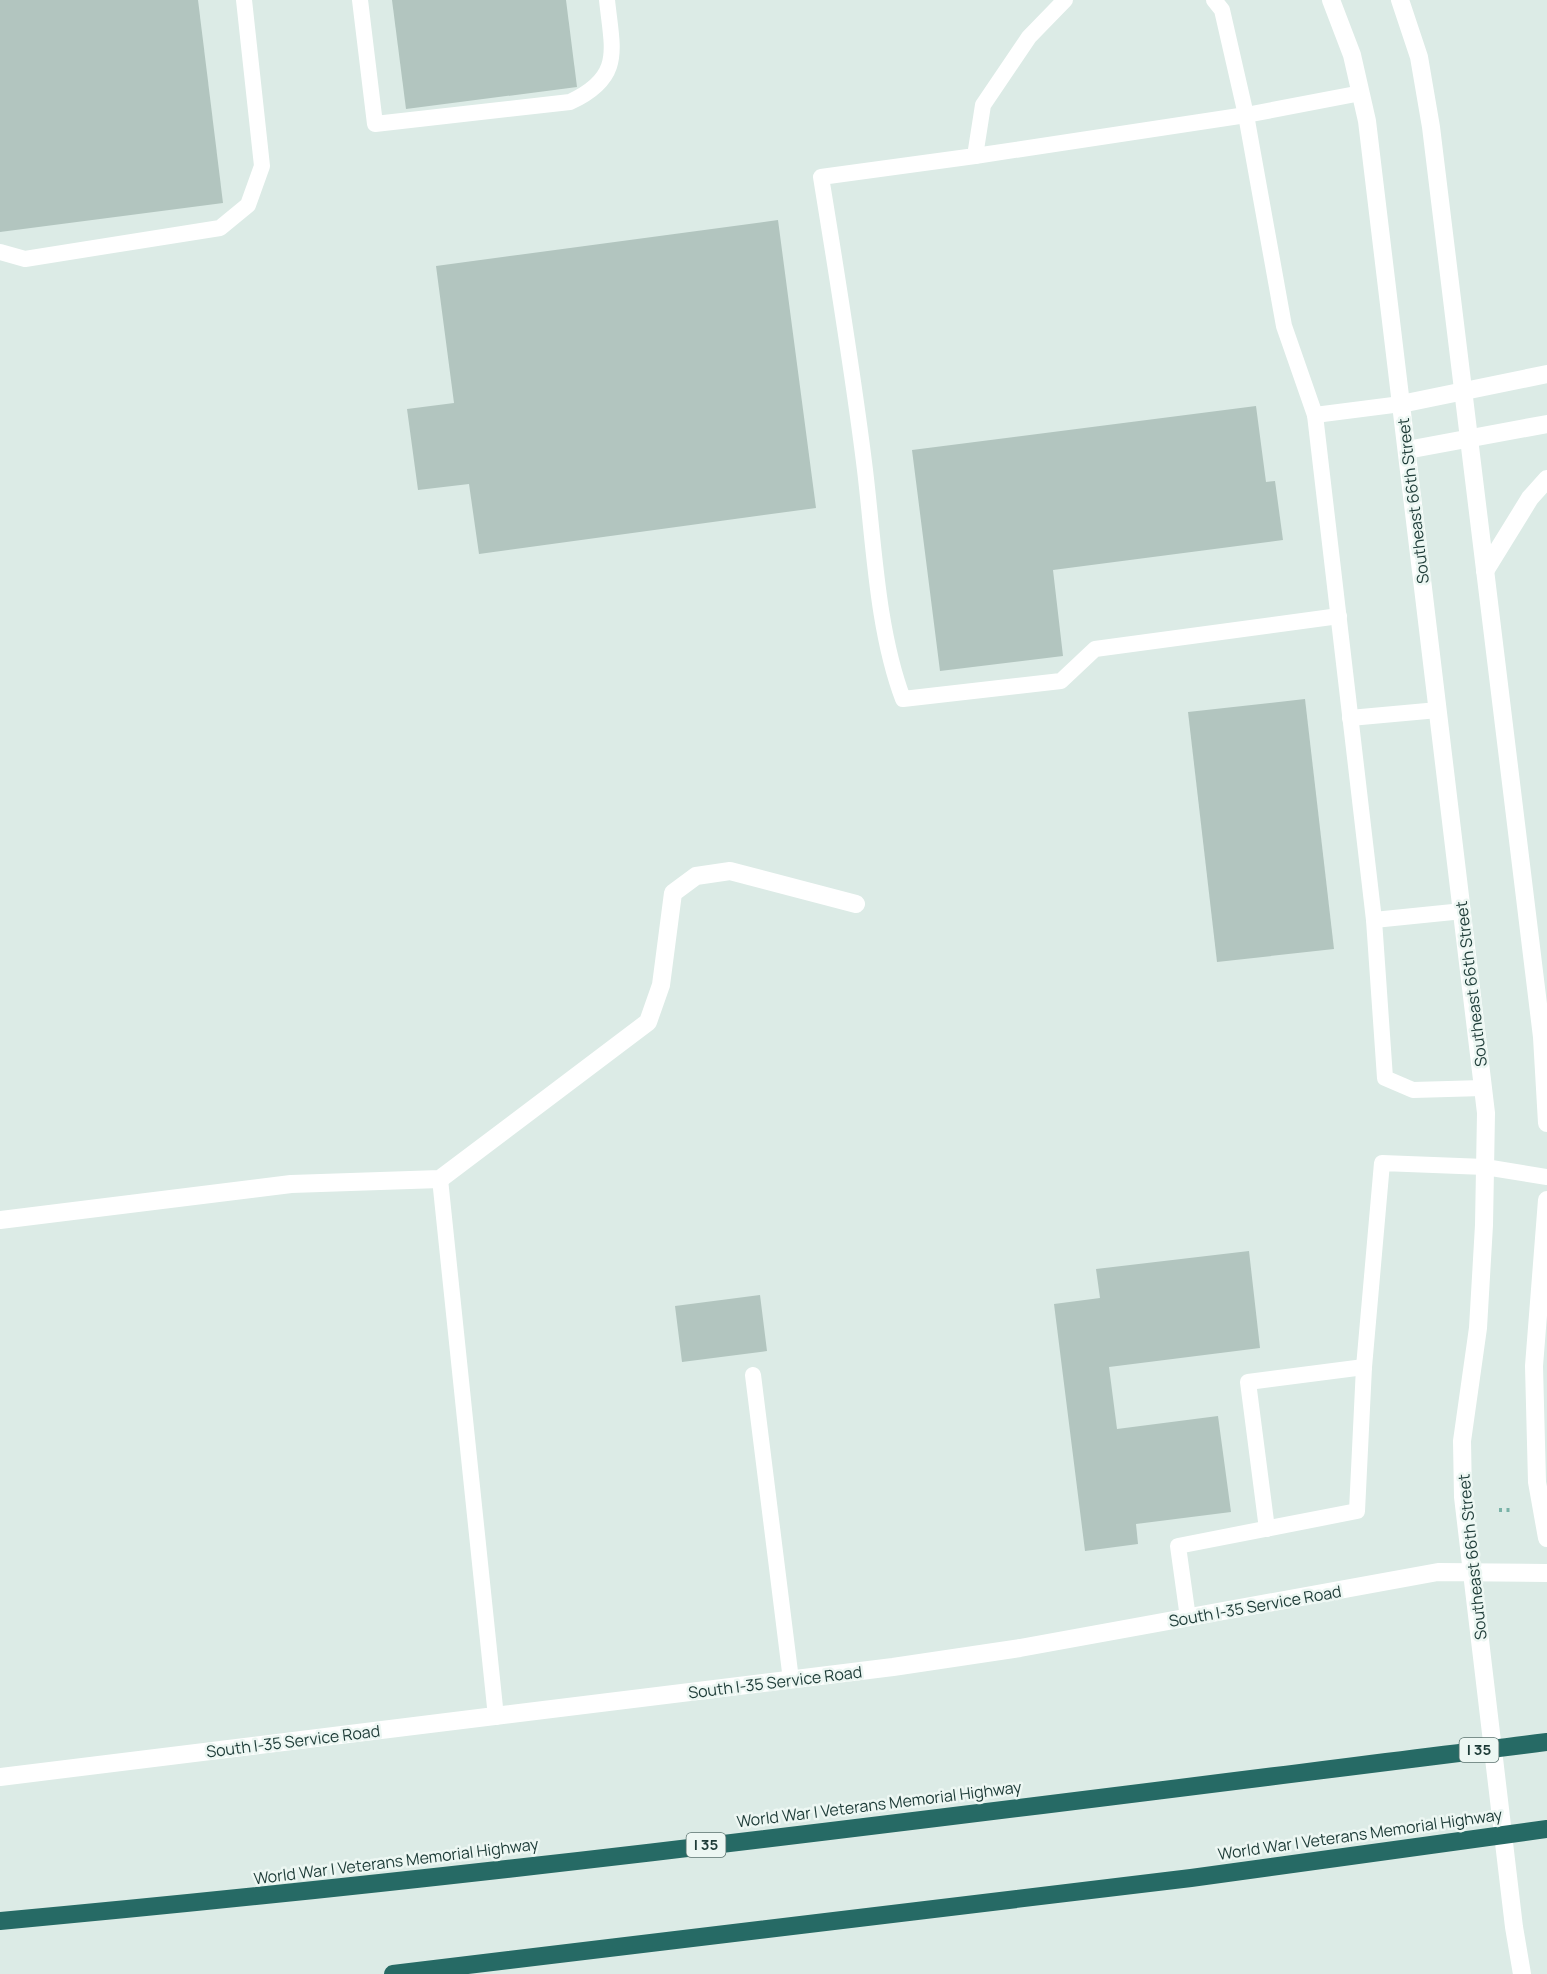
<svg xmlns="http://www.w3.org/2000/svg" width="1547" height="1974" viewBox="0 0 1547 1974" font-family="Manrope,sans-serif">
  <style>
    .building { fill: #b2c5bf }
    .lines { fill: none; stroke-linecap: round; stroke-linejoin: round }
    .path { stroke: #79b2a7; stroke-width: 4; stroke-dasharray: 3 4.5; stroke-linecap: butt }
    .lane { stroke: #fff; stroke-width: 16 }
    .street { stroke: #fff; stroke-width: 18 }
    .secondary { stroke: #fff; stroke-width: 18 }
    .highway { stroke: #266a65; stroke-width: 18 }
    .labels { text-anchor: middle; stroke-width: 5; stroke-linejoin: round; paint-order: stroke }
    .shield { fill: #edf7f3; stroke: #5b736f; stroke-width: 1.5 }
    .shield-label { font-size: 15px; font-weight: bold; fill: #1d3b37 }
    .street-label { font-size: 16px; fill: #1d3b37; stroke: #edf7f3 }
  </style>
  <rect width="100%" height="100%" fill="#dcebe6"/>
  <g class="building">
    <polygon points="0,0 198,0 223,203 0,232"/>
    <polygon points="392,0 566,0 577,87 406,109"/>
    <polygon points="778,220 816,508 479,554 469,484 418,490 407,409 454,403 436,266"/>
    <polygon points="1256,406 1266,482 1275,481 1283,540 1053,570 1063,656 940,671 912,450"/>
    <polygon points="1305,699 1334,949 1217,962 1188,712"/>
    <polygon points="1249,1251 1260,1348 1109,1367 1117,1429 1218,1416 1231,1512 1136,1524 1138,1544 1085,1551 1054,1304 1100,1298 1096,1269"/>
    <polygon points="760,1295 767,1351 682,1362 675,1306"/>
  </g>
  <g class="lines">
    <polyline class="path" points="1499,1510 1510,1510"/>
    <g class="lane">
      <path d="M 360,0 L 375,124 L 570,102 C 624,77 612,49 607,0"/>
      <path d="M 1065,0 L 1029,37 L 983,105 L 975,156 L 821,177 C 837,275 853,372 865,470 C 874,544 877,630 903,699 L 1061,681 L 1095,649 L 1339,616"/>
      <polyline points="1214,0 1222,10 1246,115 1284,326 1315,415"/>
      <polyline points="975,156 1246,115 1361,93"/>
      <polyline points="0,252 25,259 220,228 248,205 262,166 244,0"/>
      <polyline points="1401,404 1315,415 1374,920 1385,1078 1413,1090 1483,1088"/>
      <polyline points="1350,718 1438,710"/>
      <polyline points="1374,920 1463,911"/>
      <polyline points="440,1179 496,1717"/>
      <polyline points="753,1375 791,1680"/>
      <polyline points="1267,1529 1248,1382 1364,1367"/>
      <polyline points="1188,1618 1178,1546 1357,1511 1364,1367 1382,1163 1485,1167 1547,1177"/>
    </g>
    <polyline class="street" points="0,1220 291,1184 440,1179 648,1022 661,985 673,893 696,876 730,871 856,904"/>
    <g class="secondary">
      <polyline points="1331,0 1352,55 1367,121 1486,1113 1484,1225 1478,1328 1462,1441 1463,1497 1514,1927 1522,1974"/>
      <polyline points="1400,0 1419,57 1431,127 1542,1037 1547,1123"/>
      <polyline points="1401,404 1547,374"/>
      <polyline points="1407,450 1547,424"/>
      <polyline points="1485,571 1530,498 1547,479"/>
      <polyline points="1547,1200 1534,1366 1537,1482 1547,1538"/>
      <polyline points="0,1777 893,1667 1020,1648 1438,1572 1547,1573"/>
    </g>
    <g class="highway">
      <path d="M 0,1921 C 517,1874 1032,1806 1547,1742"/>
      <polyline points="393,1974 1191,1878 1547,1829"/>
    </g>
  </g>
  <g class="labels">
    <g class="shield">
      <rect x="1459.5" y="1738" width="39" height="24" rx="4.5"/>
      <rect x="686.5" y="1833" width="39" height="24" rx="4.5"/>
    </g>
    <g class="shield-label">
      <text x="1479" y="1755">I 35</text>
      <text x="706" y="1850">I 35</text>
    </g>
    <g class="street-label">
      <text transform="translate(1413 501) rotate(-97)" y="6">Southeast 66th Street</text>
      <text transform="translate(1471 984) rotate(-97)" y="6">Southeast 66th Street</text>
      <text transform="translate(1472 1557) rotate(-96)" y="6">Southeast 66th Street</text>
      <text transform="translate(1255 1606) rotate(-10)" y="6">South I-35 Service Road</text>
      <text transform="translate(775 1682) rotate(-7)" y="6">South I-35 Service Road</text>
      <text transform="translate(293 1741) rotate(-7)" y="6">South I-35 Service Road</text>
      <text transform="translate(879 1804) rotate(-7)" y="6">World War I Veterans Memorial Highway</text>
      <text transform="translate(1360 1834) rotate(-8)" y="6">World War I Veterans Memorial Highway</text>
      <text transform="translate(396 1861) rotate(-7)" y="6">World War I Veterans Memorial Highway</text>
    </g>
  </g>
</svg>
